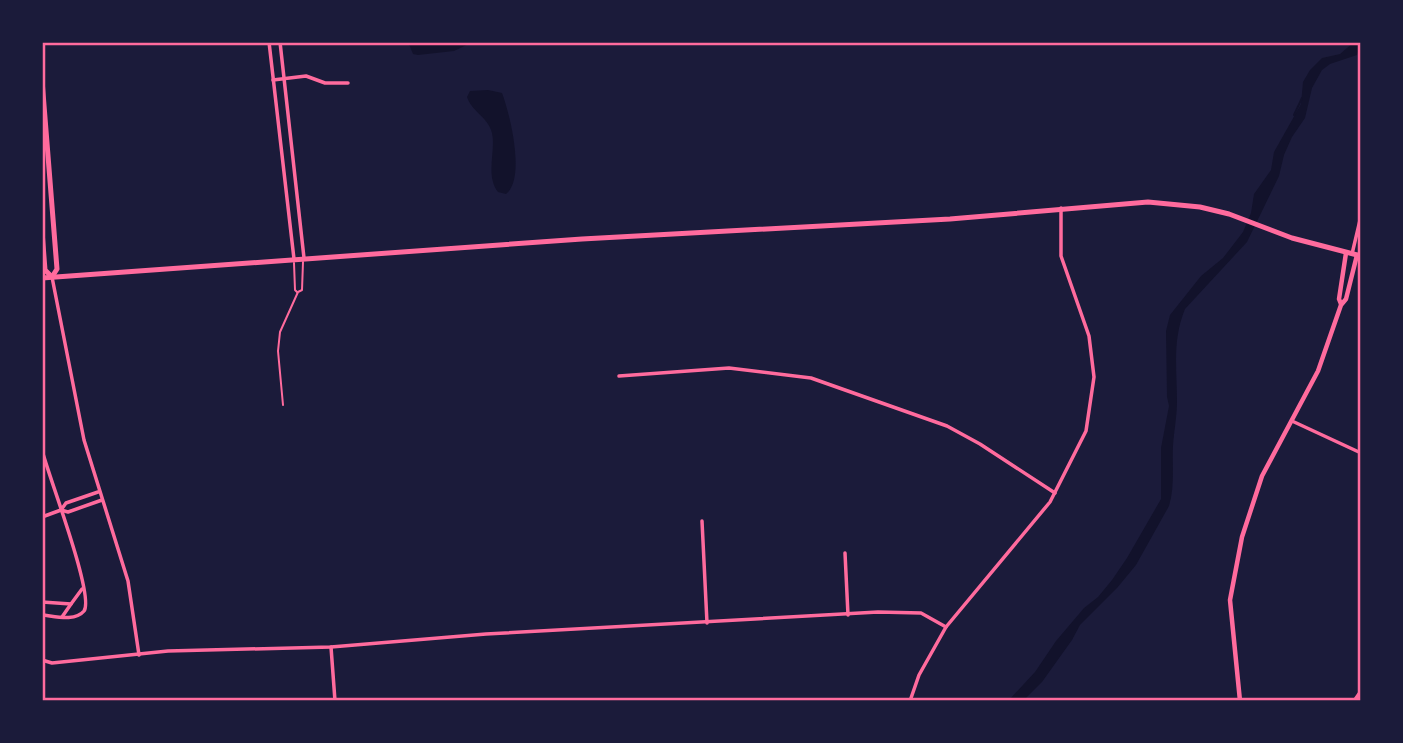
<svg xmlns="http://www.w3.org/2000/svg" width="1403" height="743" viewBox="0 0 1403 743" font-family="Inter,sans-serif">
  <style>
    .water { fill: #12122b }
    .lines { fill: none; stroke-linecap: round; stroke-linejoin: round }
    .stream { stroke: #12122b; stroke-width: 2 }
    .service { stroke: #ff6b9d; stroke-width: 2 }
    .minor { stroke: #ff6b9d; stroke-width: 3.5 }
    .tertiary { stroke: #ff6b9d; stroke-width: 4.5 }
    .secondary { stroke: #ff6b9d; stroke-width: 5 }
    .neatline { fill: none; stroke: #ff6b9d; stroke-width: 2.5 }
  </style>
  <rect width="100%" height="100%" fill="#1b1b3a"/>
  <g class="water">
    <polygon points="408,42 473,42 454,51 418,55 413,54"/>
    <path d="M 1354,42 L 1361,42 L 1357,55 L 1330,64 L 1322,70 L 1312,88 L 1305,118 L 1292,137 L 1284,155 L 1279,176 L 1247,242 L 1185,309 C 1172,341 1177,368 1177,402 C 1177,416 1174,431 1173,446 C 1172,466 1175,486 1169,506 L 1136,565 L 1117,588 L 1080,625 L 1072,640 L 1042,682 L 1023,701 L 1008,701 L 1035,672 L 1056,641 L 1084,608 L 1098,597 L 1112,580 L 1127,558 L 1161,499 L 1161,448 L 1169,406 L 1167,397 L 1166,331 L 1170,315 L 1201,276 L 1223,258 L 1243,232 L 1251,213 L 1254,194 L 1271,170 L 1274,152 L 1301,104 L 1303,82 L 1310,70 L 1322,58 L 1340,54 Z"/>
    <path d="M 488,90 L 502,93 C 510,114 526,179 506,194 L 498,192 C 485,175 496,152 492,133 C 488,117 472,112 467,97 L 470,91 Z"/>
  </g>
  <g class="lines">
    <polyline class="stream" points="1294,115 1302,98"/>
    <g class="service">
      <polyline points="294,263 295,290 297,292"/>
      <polyline points="283,405 278,351 280,332 298,292 302,290 303,262"/>
    </g>
    <g class="minor">
      <polyline points="269,42 294,259"/>
      <polyline points="280,42 304,258"/>
      <polyline points="273,80 306,76 325,83 348,83"/>
      <polyline points="1352,254 1361,216"/>
      <polyline points="52,277 84,440 128,581 139,655"/>
      <polyline points="619,376 729,368 811,378 947,426 980,444 1055,493"/>
      <polyline points="1292,421 1361,453"/>
      <path d="M 42,450 C 48,475 95,596 84,611 C 75,622 54,616 42,615"/>
      <polyline points="61,510 66,503 98,492"/>
      <polyline points="42,517 61,510 68,512 102,500"/>
      <polyline points="702,521 707,623"/>
      <polyline points="845,553 848,615"/>
      <polyline points="42,602 71,604 82,589"/>
      <polyline points="62,617 71,604"/>
      <polyline points="331,647 335,701"/>
      <polyline points="42,660 52,663 168,651 331,647 486,634 878,612 921,613 946,627"/>
      <polyline points="910,701 919,675 946,627 1050,502 1086,431 1094,377 1089,336 1061,256 1061,208"/>
      <polyline points="1354,701 1361,691"/>
    </g>
    <g class="tertiary">
      <polyline points="1341,304 1339,299 1346,253"/>
      <polyline points="1240,701 1230,600 1242,537 1262,476 1318,371 1341,305 1346,299 1357,255"/>
    </g>
    <g class="secondary">
      <polyline points="42,80 57,269 52,277"/>
      <polyline points="42,231 45,270 52,277"/>
      <polyline points="42,278 582,239 950,219 1148,202 1200,207 1229,214 1292,238 1361,256"/>
    </g>
  </g>
  <rect width="1403" height="743" fill="none" stroke="#1b1b3a" stroke-width="88"/>
  <rect x="44" y="44" width="1315" height="655" class="neatline"/>
</svg>
